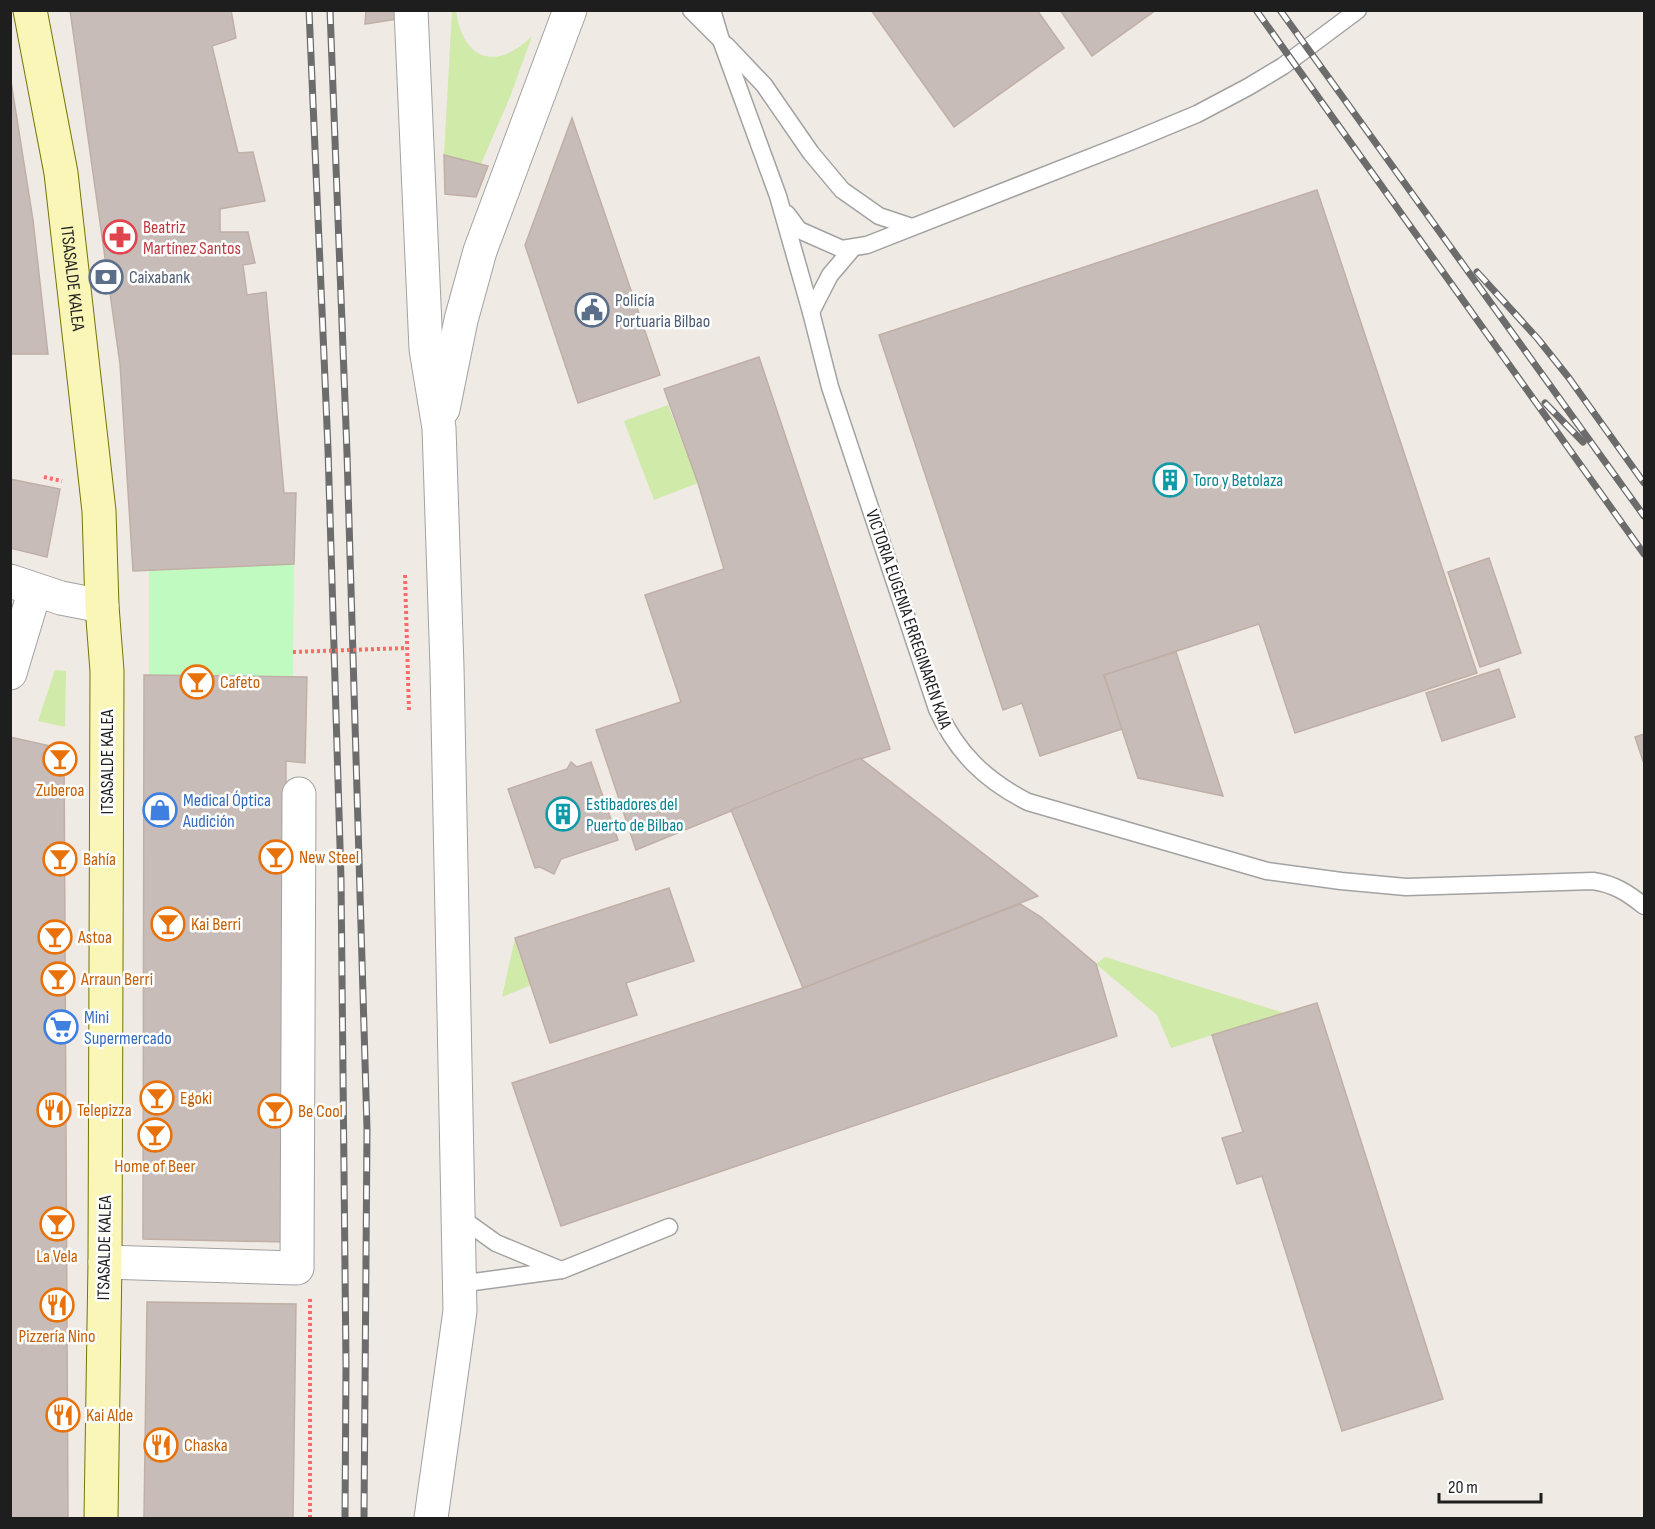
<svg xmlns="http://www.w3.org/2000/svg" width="1655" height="1529" viewBox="0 0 1655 1529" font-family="'Sofia Sans Condensed',sans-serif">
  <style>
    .grass { fill: #cfeaa9 }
    .park { fill: #c1fac0 }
    .building { fill: #c7bcb7; stroke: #c1afa6; stroke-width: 1.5 }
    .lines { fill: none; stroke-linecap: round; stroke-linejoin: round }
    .lane-casing { stroke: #a2a2a2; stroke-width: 19 }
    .street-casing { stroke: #a2a2a2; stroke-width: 35 }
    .secondary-casing { stroke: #757504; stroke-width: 35 }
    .path { stroke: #fa6a69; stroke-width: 4; stroke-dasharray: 3 3; stroke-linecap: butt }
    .lane { stroke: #fff; stroke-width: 16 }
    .street { stroke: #fff; stroke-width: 33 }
    .secondary { stroke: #faf6b7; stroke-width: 33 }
    .rail-casing { stroke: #6c6c6c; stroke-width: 7 }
    .rail { stroke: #fff; stroke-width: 4.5; stroke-dasharray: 14; stroke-linecap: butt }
    .path-bridge { stroke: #fa6a69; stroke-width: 4; stroke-dasharray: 3 3; stroke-linecap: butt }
    .labels { text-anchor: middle; stroke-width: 5; stroke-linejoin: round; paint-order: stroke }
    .health-label { font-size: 18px; fill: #be3a42; stroke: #fff; text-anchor: start }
    .service-label { font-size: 18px; fill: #4e5e75; stroke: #fff; text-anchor: start }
    .street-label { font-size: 18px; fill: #1e1e1e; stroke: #fff }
    .culture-label { font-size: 18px; fill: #0d838f; stroke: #fff; text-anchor: start }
    .food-label { font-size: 18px; fill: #c56008; stroke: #fff; text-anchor: start }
    .shop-label { font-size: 18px; fill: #366cbe; stroke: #fff; text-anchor: start }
  </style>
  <rect width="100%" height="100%" fill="#efeae4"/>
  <g class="grass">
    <path d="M 452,11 L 456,11 C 463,60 496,72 532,36 L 510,97 L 481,164 L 444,155 Z"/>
    <polygon points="668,405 698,483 654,500 624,421"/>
    <polygon points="55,670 66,671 65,727 38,721"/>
    <polygon points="515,938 531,985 502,997"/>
    <polygon points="1105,957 1284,1013 1171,1048 1157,1015 1096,964"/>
  </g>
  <polygon class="park" points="294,564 293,677 149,675 149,571"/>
  <g class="building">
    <polygon points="70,10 231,10 236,38 212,46 238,153 253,152 265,201 220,209 220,232 248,232 255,263 243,265 247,295 266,292 284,493 296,493 294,564 133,571 120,364"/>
    <polygon points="366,10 396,10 397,19 365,24"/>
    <polygon points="871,10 1037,10 1064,48 954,127"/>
    <polygon points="1060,10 1156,10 1092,56"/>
    <polygon points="10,75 33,220 48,354 10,354"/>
    <polygon points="572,118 660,375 578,403 525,245"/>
    <polygon points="444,155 488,166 476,197 445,194"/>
    <polygon points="1317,190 1477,673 1295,733 1259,624 1104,675 1122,729 1040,756 1022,703 1003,710 879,335"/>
    <polygon points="759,357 890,749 843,765 636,850 596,730 681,702 645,595 724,569 698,483 664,389"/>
    <polygon points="10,479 60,489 47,557 10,548"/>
    <polygon points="1489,558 1521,653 1480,667 1448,572"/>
    <polygon points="1176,652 1223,796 1138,778 1104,675"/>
    <polygon points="1499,669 1515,717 1442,741 1426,693"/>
    <polygon points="144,675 307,677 305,763 286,761 285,1242 143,1239"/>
    <polygon points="1644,734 1644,764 1635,737"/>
    <polygon points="10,737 64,749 68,1518 10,1518"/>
    <polygon points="860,758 1038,896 803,988 731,810"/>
    <polygon points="571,762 577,767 591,762 618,840 561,859 554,874 540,867 535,868 508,789 567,769"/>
    <polygon points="669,888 694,961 626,983 637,1015 550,1043 515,938"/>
    <polygon points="1020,904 1041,917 1096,964 1117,1036 561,1226 512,1083 803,988"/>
    <polygon points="1317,1003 1443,1399 1342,1431 1262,1176 1237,1184 1222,1138 1243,1132 1212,1035"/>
    <polygon points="147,1302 296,1304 293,1518 144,1518"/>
  </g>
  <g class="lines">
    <defs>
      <g id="lane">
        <polyline points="691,10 721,40 712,10"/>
        <path d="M 721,40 L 778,196 L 811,312 L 830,387 L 937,709 C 957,753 985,780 1028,802 L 1267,871 L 1341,881 L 1406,887 L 1593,881 C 1614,884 1628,893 1644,906"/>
        <polyline points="726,45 764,85 811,153 842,190 879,216 912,227"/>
        <polyline points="787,214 799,230 842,249 867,245 1132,141 1197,114 1248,87 1283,66 1358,10"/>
        <polyline points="811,312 830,275 853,248"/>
        <polyline points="457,1215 496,1243 561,1270"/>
        <polyline points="459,1284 562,1270 669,1227"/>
      </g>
      <g id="street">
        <polyline points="411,10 426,349 439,428 447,667 460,1311 431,1518"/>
        <polyline points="443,409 461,320 480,251 570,10"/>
        <polyline points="10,581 61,598 102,606"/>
        <polyline points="10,673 35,590"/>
        <polyline points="105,1262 297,1268 299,794"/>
      </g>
      <g id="secondary">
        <path id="s1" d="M 30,10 L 61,173 L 99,511 L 102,606 L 107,671 L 105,1262 L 101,1518"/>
      </g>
    </defs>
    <use href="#lane" class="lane-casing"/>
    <use href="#street" class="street-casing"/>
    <use href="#secondary" class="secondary-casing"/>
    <g class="path">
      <polyline points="44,477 62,481"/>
      <polyline points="405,575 409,711"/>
      <polyline points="310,1518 310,1297"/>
    </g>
    <use href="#lane" class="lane"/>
    <use href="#street" class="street"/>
    <use href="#secondary" class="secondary"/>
    <defs>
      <g id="rail">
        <polyline points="309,10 328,449 341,879 346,1365 345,1518"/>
        <polyline points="330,10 347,453 367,1129 364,1518"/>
        <polyline points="1256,10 1644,554"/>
        <polyline points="1280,10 1644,516"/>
        <polyline points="1477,272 1538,339 1569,378 1644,483"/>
        <polyline points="1545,403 1583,442"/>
      </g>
    </defs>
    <use href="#rail" class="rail-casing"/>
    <use href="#rail" class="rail"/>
    <polyline class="path-bridge" points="293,652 407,648"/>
  </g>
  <defs>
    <symbol id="pharmacy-ring" viewBox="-11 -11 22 22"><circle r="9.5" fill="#fff" stroke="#e0444e" stroke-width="1.5"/><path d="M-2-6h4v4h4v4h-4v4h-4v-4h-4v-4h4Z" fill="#e0444e"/></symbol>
    <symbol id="bank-ring" viewBox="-11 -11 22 22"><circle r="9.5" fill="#fff" stroke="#5c6f8a" stroke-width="1.5"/><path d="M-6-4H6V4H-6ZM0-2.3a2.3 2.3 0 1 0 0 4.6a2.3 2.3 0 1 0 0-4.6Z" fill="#5c6f8a"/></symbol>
    <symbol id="civic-ring" viewBox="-11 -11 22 22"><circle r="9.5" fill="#fff" stroke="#5c6f8a" stroke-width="1.5"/><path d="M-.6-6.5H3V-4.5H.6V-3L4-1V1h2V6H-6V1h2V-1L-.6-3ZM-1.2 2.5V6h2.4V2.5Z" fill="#5c6f8a"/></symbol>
    <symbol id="building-ring" viewBox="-11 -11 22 22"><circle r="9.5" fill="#fff" stroke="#0f9aa8" stroke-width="1.5"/><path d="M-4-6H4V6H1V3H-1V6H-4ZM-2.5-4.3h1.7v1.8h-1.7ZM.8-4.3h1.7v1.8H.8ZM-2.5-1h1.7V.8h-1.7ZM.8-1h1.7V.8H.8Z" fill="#0f9aa8"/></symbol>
    <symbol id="bar-ring" viewBox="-11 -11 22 22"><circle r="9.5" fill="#fff" stroke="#e8710a" stroke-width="1.5"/><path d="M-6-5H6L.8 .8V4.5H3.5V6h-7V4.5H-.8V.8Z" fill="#e8710a"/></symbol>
    <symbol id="shop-ring" viewBox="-11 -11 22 22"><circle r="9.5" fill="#fff" stroke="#3f7fe0" stroke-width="1.5"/><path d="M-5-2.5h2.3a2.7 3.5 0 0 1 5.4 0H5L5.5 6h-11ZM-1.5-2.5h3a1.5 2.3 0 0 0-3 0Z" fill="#3f7fe0"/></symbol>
    <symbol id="supermarket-ring" viewBox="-11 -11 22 22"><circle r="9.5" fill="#fff" stroke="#3f7fe0" stroke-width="1.5"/><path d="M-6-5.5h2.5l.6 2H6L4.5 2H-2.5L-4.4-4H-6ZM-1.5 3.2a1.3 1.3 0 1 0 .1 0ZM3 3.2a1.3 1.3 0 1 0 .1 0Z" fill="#3f7fe0"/></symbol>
    <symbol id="restaurant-ring" viewBox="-11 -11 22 22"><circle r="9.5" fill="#fff" stroke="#e8710a" stroke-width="1.5"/><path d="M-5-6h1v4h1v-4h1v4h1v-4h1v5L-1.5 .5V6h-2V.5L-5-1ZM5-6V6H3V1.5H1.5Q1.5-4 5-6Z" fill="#e8710a"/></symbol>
  </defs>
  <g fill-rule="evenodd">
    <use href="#pharmacy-ring" x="101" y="218" width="38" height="38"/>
    <use href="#bank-ring" x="87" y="258" width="38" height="38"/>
    <use href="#civic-ring" x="573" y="291" width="38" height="38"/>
    <use href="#building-ring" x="1151" y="461" width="38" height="38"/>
    <use href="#bar-ring" x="178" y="663" width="38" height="38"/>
    <use href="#bar-ring" x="41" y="740" width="38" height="38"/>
    <use href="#shop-ring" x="141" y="791" width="38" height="38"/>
    <use href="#building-ring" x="544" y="795" width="38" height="38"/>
    <use href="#bar-ring" x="257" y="838" width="38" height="38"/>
    <use href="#bar-ring" x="41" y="840" width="38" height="38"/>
    <use href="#bar-ring" x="149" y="905" width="38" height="38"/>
    <use href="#bar-ring" x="36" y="918" width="38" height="38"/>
    <use href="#bar-ring" x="39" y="960" width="38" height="38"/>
    <use href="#supermarket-ring" x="42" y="1008" width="38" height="38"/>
    <use href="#bar-ring" x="138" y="1079" width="38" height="38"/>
    <use href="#restaurant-ring" x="35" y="1091" width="38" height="38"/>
    <use href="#bar-ring" x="256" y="1092" width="38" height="38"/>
    <use href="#bar-ring" x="136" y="1116" width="38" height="38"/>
    <use href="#bar-ring" x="38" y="1205" width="38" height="38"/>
    <use href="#restaurant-ring" x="38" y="1286" width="38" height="38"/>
    <use href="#restaurant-ring" x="44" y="1396" width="38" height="38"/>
    <use href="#restaurant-ring" x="142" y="1426" width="38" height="38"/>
  </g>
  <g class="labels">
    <g class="health-label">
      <text x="143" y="233">Beatriz<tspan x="143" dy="21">Martínez Santos</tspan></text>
    </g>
    <g class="service-label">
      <text x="129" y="283">Caixabank</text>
      <text x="615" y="306">Policía<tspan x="615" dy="21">Portuaria Bilbao</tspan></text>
    </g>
    <g class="street-label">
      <text dy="6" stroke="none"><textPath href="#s1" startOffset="272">ITSASALDE KALEA</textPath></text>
      <text transform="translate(909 619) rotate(71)" y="6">VICTORIA EUGENIA ERREGINAREN KAIA</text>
      <text transform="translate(107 762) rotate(-90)" y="6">ITSASALDE KALEA</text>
      <text transform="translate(104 1248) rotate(-89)" y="6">ITSASALDE KALEA</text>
    </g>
    <g class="culture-label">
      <text x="1193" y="486">Toro y Betolaza</text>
      <text x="586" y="810">Estibadores del<tspan x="586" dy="21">Puerto de Bilbao</tspan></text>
    </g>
    <g class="food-label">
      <text x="220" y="688">Cafeto</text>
      <text x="60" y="796" text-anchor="middle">Zuberoa</text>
      <text x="299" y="863">New Steel</text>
      <text x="83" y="865">Bahía</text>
      <text x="191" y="930">Kai Berri</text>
      <text x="78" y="943">Astoa</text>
      <text x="81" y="985">Arraun Berri</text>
      <text x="180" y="1104">Egoki</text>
      <text x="77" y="1116">Telepizza</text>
      <text x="298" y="1117">Be Cool</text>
      <text x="155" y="1172" text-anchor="middle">Home of Beer</text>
      <text x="57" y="1262" text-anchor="middle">La Vela</text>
      <text x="57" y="1342" text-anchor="middle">Pizzería Nino</text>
      <text x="86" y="1421">Kai Alde</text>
      <text x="184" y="1451">Chaska</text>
    </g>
    <g class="shop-label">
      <text x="183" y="806">Medical Óptica<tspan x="183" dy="21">Audición</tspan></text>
      <text x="84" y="1023">Mini<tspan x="84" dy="21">Supermercado</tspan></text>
    </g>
  </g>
  <rect width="1655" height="1529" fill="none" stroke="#1e1e1e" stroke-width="24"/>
  <path d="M1439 1493v9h102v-9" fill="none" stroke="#1e1e1e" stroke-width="3"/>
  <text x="1448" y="1493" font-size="18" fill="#1e1e1e" stroke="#ffffff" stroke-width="4.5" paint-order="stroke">20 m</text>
</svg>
